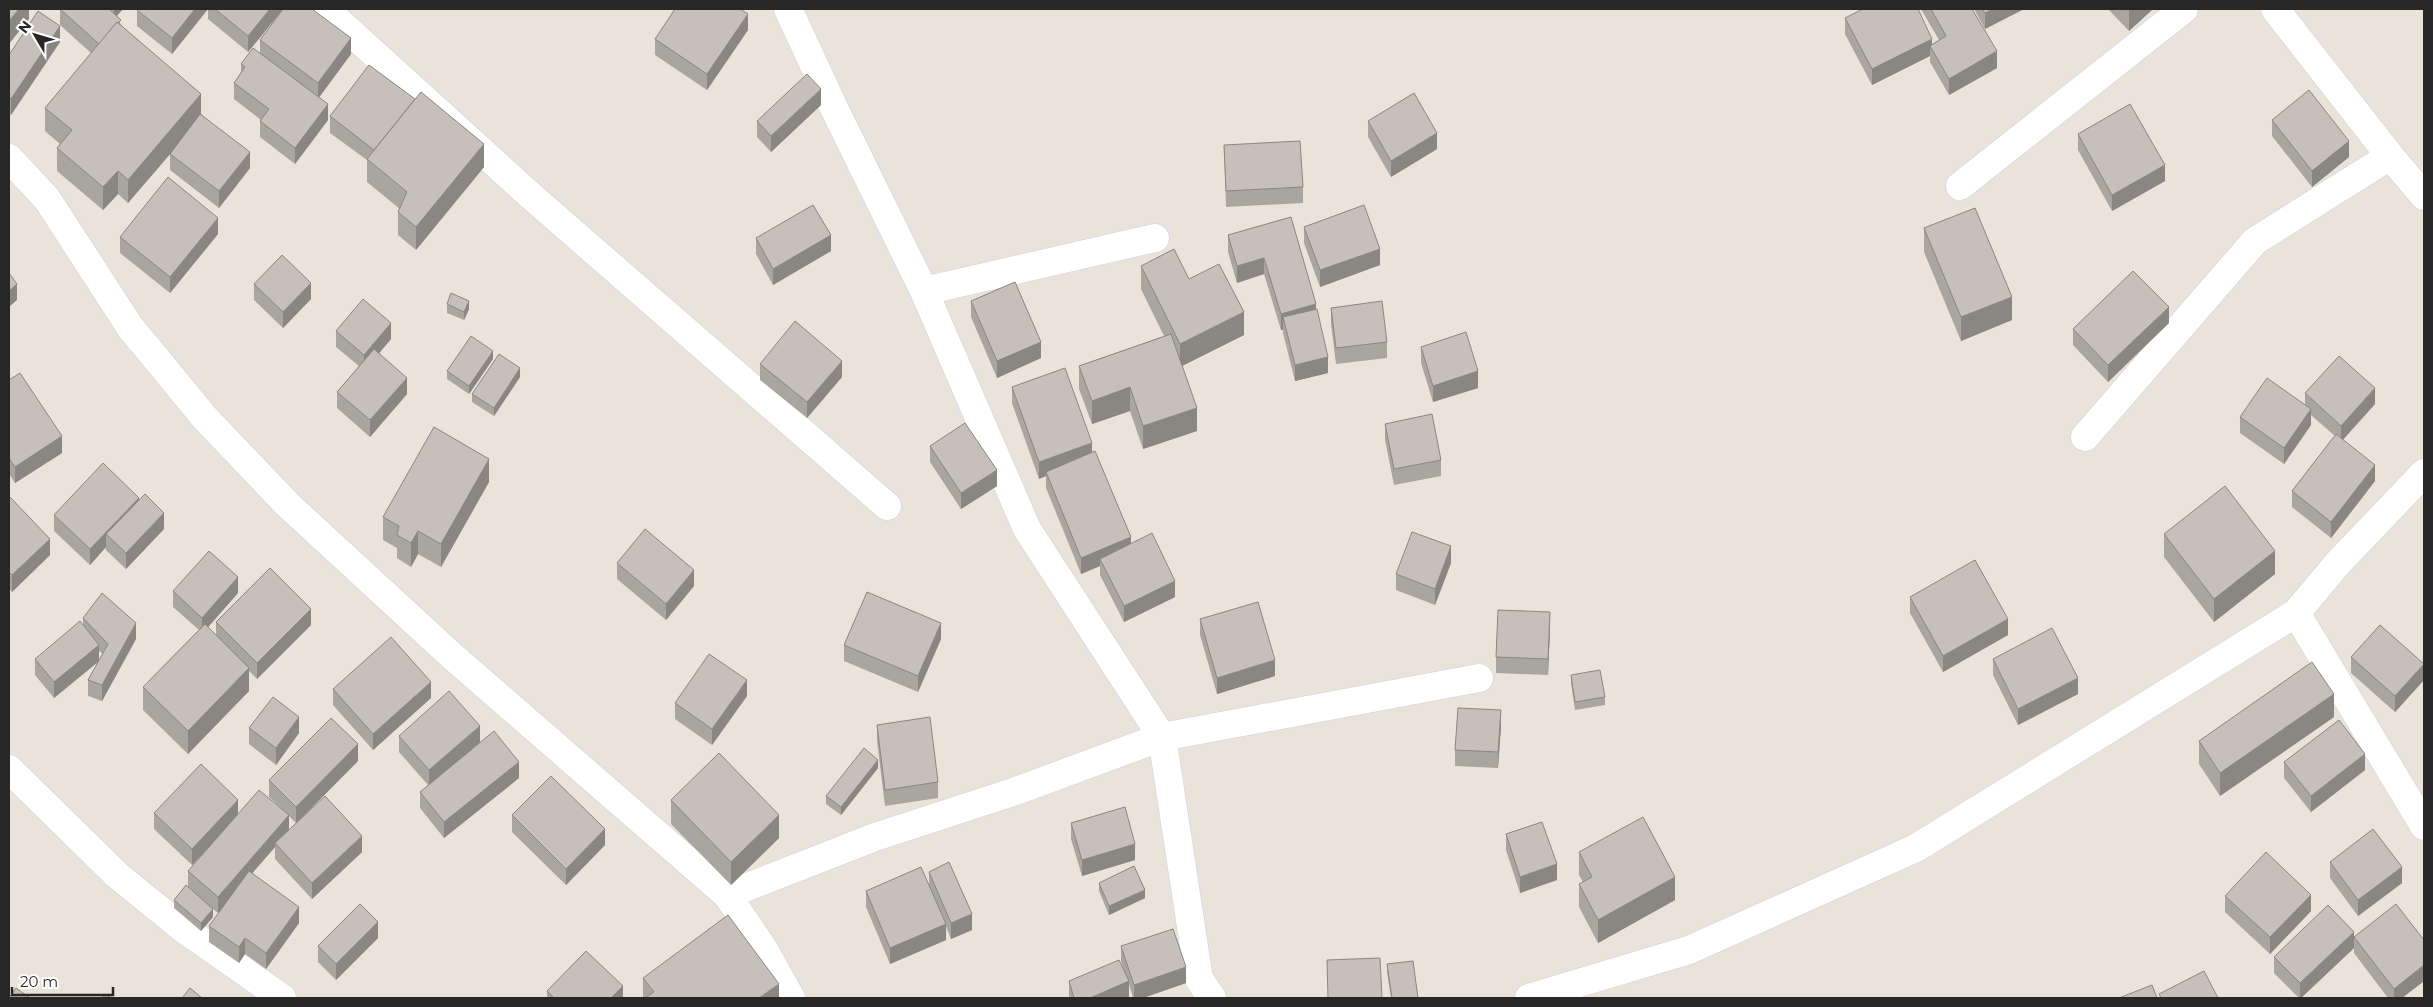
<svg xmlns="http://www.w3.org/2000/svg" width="2433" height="1007" viewBox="0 0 2433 1007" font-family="Montserrat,sans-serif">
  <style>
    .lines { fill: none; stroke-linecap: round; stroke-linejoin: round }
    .street-casing { stroke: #ced1e1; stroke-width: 29 }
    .street { stroke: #fff; stroke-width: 28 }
    .wall { fill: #a9a59f; fill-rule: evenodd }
    .shaded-wall { fill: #8a8682 }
    .building { fill: #c5c0b9; stroke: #8a8682 }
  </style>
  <rect width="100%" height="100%" fill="#eae3d9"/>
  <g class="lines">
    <defs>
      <g id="street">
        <polyline points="325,9 531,196 887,506"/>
        <polyline points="788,9 834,108 924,291 1027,529 1162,737 1199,979 1212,998"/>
        <polyline points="2275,9 2390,156 2424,196"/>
        <polyline points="9,158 47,199 130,327 205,418 288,505 452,656 727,895 763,948 791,998"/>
        <polyline points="1960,186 2184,9"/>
        <polyline points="924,291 1155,238"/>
        <polyline points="2085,437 2255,241 2390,156"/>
        <polyline points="2296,613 2424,826"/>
        <polyline points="9,769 117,875 181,927 282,998"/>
        <polyline points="727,895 875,837 1013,792 1162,737 1479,678"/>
        <polyline points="1529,998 1689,950 1916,848 2296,613 2338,563 2424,473"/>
      </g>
    </defs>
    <use href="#street" class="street-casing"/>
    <use href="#street" class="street"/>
  </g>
  <g class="wall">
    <polygon points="60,9 123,9 117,16 121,25 250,168 219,208 170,170 170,154 128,203 118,194 103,210 57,171 57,148 60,144 45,131 45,108 91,53 60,25"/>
    <polygon points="138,9 312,9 351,54 319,97 328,120 295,164 260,137 260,121 261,120 234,99 234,83 241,72 241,64 260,53 260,40 283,9 248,52 208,19 208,9 172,54 137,26 137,10"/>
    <polygon points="1921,9 1972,9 1997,68 1949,95 1930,62 1930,56 1872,85 1845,34 1845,18 1932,44 1939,40"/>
    <polygon points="1974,9 2024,9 1985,29"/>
    <polygon points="2108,9 2153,9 2129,31"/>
    <polygon points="748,30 707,90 655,55 655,39"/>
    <polygon points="60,42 11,115 9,114 9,55"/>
    <polygon points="821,105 771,152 757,137 757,121"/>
    <polygon points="330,116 484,167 416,250 398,235 398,212 400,209 367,182 367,160 330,133"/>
    <polygon points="2272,120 2349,157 2312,187 2272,136"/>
    <polygon points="1368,121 1437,149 1391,177 1368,137"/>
    <polygon points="2078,134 2165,181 2112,211 2078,150"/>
    <polygon points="1224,145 1303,187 1303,203 1226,207"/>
    <polygon points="1291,217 1316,309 1328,373 1295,381 1283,333 1283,330 1281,330 1264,274 1237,283 1228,252 1228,235"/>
    <polygon points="1304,227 1380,265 1320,287 1304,243"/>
    <polygon points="1924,228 2012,320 1961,341 1924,252"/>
    <polygon points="218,234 170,293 120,253 120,237"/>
    <polygon points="756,238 831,251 773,285 756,254"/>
    <polygon points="1141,266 1189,279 1244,335 1182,366 1197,431 1143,449 1130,411 1092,424 1079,389 1079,366 1164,336 1141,289"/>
    <polygon points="254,284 311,299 283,328 254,300"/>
    <polygon points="971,301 1041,358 997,378 971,317"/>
    <polygon points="447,304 469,309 464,320 447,313"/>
    <polygon points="1331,308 1387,342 1387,358 1336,364 1331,324"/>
    <polygon points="2169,323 2108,382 2073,345 2073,329"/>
    <polygon points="336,331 391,339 379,353 407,394 370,437 337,408 337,392 359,366 336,347"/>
    <polygon points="1421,347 1478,388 1433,402 1421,363"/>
    <polygon points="493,359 469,394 447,379 447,371"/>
    <polygon points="760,364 842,377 807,418 760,380"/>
    <polygon points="520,377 494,416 472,402 472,394"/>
    <polygon points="9,380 62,453 15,483 9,474"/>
    <polygon points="1012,387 1092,453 1131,543 1175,597 1124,622 1100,575 1100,566 1081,574 1046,488 1046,476 1039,479 1012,403"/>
    <polygon points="2305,393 2375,404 2343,439 2375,481 2331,538 2292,507 2292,491 2335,436 2311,415 2311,425 2284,464 2240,433 2240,417 2305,404"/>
    <polygon points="1385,424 1441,460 1441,476 1394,485 1385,440"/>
    <polygon points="930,446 997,486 961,509 930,462"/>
    <polygon points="489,482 441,567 418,554 411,567 397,558 397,548 383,540 383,517"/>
    <polygon points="9,496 50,555 12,592 9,588"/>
    <polygon points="139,501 164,529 126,569 106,550 106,547 90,565 54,531 54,515"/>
    <polygon points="2164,534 2275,574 2214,622 2164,557"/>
    <polygon points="617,563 694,586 666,620 617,579"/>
    <polygon points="1451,563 1435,605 1396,590 1396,574"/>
    <polygon points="173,591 238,593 208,627 216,636 216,622 311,625 257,679 249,671 249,691 188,754 143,710 143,687 199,630 173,607"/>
    <polygon points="1910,597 2008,635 1943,672 1910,613"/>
    <path d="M 83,618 L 136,639 L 102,701 L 88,696 L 88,680 L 98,662 L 54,698 L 35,675 L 35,659 L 83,625 ZM 99,651 L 103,654 L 99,660 Z"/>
    <polygon points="1200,619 1275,676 1217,694 1200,635"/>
    <polygon points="1550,628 1548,675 1496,673 1496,657"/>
    <polygon points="941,639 918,692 844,661 844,645"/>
    <polygon points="2351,657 2424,680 2395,712 2351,673"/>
    <polygon points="1993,659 2078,694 2018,725 1993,675"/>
    <polygon points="1571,675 1605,697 1605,705 1575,710 1571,683"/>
    <polygon points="333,689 431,698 373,750 333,705"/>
    <polygon points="747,696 712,745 675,719 675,703"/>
    <polygon points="2334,717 2220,796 2199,764 2199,741"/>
    <polygon points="877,725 938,782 938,798 885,806 877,741"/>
    <polygon points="1501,726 1498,768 1455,766 1455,750"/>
    <polygon points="249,728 299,733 276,765 249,744"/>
    <polygon points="399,736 480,742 468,753 519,778 444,838 420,808 420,792 428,785 399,752"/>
    <path d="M 358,761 L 303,817 L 362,852 L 312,899 L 275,859 L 275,847 L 252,873 L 299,923 L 266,969 L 245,954 L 239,963 L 209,942 L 209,926 L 223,908 L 218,913 L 213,909 L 213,917 L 201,931 L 174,908 L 174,900 L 188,887 L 188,871 L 211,846 L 192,865 L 154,829 L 154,813 L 238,814 L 280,807 L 269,797 L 269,780 ZM 289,816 L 296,823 L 289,830 Z"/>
    <polygon points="2284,762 2365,770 2311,812 2284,778"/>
    <polygon points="878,768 841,815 826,804 826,796"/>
    <polygon points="671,800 779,838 731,885 671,824"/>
    <polygon points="512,815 605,845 566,885 512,832"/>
    <polygon points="1071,823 1135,860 1082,876 1071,839"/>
    <polygon points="1506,834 1557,880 1520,893 1506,850"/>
    <polygon points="1579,852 1675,900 1598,943 1579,907 1579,884 1583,882 1579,875"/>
    <polygon points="2330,862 2402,883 2358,916 2330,878"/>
    <polygon points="929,872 972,930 951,939 946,926 946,940 890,964 866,907 866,891 929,884"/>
    <polygon points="1099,883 1145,898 1109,915 1099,891"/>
    <polygon points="2225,896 2311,911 2270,954 2225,912"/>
    <polygon points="2354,937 2424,940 2424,981 2402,998 2388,998 2354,953 2354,948 2301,998 2299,998 2274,973 2274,957"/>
    <polygon points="378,938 336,980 318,962 318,946"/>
    <polygon points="1121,946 1186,983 1143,998 1133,998 1129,984 1129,997 1127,998 1069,998 1069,981 1125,973 1121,962"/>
    <polygon points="1387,964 1418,998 1391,998 1387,972"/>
    <polygon points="643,978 779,998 643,998"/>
    <polygon points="547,991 623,998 547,998"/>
  </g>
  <g class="shaded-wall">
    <polygon points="19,9 29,9 29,19 9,44 9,21"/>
    <polygon points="114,9 123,9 114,19"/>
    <polygon points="195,9 208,9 172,54 172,38"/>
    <polygon points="270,9 283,9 248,52 248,36"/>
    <polygon points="1993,9 2024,9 1985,29 1985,13"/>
    <polygon points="2129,9 2153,9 2129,31"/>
    <polygon points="748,14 748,30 707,90 707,74"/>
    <polygon points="60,26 60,42 11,115 11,99"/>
    <polygon points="351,38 351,54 318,99 318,83"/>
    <polygon points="1932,39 1932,50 1930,46 1930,56 1872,85 1872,69"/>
    <polygon points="1997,51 1997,68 1949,95 1949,79"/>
    <polygon points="821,89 821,105 771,152 771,136"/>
    <polygon points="201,94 201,118 128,203 128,180"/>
    <polygon points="328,104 328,120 295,164 295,148"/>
    <polygon points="1437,133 1437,149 1391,177 1391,161"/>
    <polygon points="2349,141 2349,157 2312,187 2312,171"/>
    <polygon points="484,144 484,167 416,250 416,227"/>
    <polygon points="250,152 250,168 219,208 219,191"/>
    <polygon points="2165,165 2165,181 2112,211 2112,195"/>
    <polygon points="118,171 118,194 103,210 103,187"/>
    <polygon points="218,218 218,234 170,293 170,277"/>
    <polygon points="831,235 831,251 773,285 773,269"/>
    <polygon points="1380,249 1380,265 1320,287 1320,270"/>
    <polygon points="1264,258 1264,274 1237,283 1237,266"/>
    <polygon points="311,283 311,299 283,328 283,312"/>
    <polygon points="17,284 17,300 9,307 9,291"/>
    <polygon points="2012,297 2012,320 1961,341 1961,317"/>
    <polygon points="469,301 469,309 464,320 464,312"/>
    <polygon points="1316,304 1316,320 1283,317 1283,330 1281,330 1281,314"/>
    <polygon points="2169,307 2169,323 2108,382 2108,365"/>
    <polygon points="1244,312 1244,335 1180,367 1180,344"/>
    <polygon points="391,323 391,339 364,371 364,355"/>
    <polygon points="1041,342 1041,358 997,378 997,361"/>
    <polygon points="493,351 493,359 469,394 469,386"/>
    <polygon points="1328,357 1328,373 1295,381 1295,365"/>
    <polygon points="842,361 842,377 807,418 807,402"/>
    <polygon points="520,368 520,377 494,416 494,408"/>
    <polygon points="1478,371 1478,388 1433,402 1433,386"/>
    <polygon points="407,378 407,394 370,437 370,420"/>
    <polygon points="1130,387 1130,411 1092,424 1092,401"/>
    <polygon points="2375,388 2375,404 2341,442 2341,426"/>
    <polygon points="1197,408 1197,431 1143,449 1143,426"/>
    <polygon points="2311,409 2311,425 2284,464 2284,448"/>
    <polygon points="62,436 62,453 15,483 15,467"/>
    <polygon points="1092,443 1092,460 1046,472 1046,476 1039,479 1039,462"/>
    <polygon points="489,459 489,482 441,567 441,544"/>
    <polygon points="2375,465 2375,481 2331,538 2331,522"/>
    <polygon points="997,470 997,486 961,509 961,493"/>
    <polygon points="139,498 139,514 106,534 106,547 90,565 90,549"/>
    <polygon points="164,513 164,529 126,569 126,553"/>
    <polygon points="418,531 418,554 411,567 411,543"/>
    <polygon points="1131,537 1131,553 1100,559 1100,566 1081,574 1081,558"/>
    <polygon points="50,539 50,555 12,592 12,575"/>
    <polygon points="1451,546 1451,563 1435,605 1435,589"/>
    <polygon points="2275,551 2275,574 2214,622 2214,599"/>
    <polygon points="694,570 694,586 666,620 666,604"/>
    <polygon points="238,577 238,593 202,634 202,618"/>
    <polygon points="1175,581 1175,597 1124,622 1124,606"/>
    <polygon points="311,609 311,625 257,679 257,663"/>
    <polygon points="1550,612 1550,628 1548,675 1548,659"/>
    <polygon points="2008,619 2008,635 1943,672 1943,656"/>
    <polygon points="136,623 136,639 102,701 102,685"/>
    <polygon points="941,623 941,639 918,692 918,676"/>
    <polygon points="99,645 99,661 54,698 54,682"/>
    <polygon points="1275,660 1275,676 1217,694 1217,678"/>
    <polygon points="2424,664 2424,680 2395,712 2395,696"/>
    <polygon points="249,668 249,691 188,754 188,731"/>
    <polygon points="2078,678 2078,694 2018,725 2018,709"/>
    <polygon points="747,680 747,696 712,745 712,729"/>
    <polygon points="431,682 431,698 373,750 373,734"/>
    <polygon points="2334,694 2334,717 2220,796 2220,773"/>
    <polygon points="1501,710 1501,726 1498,768 1498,752"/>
    <polygon points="299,717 299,733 276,765 276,748"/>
    <polygon points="480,726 480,742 429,786 429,770"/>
    <polygon points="358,744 358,761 296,823 296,807"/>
    <polygon points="2365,754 2365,770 2311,812 2311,796"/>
    <polygon points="878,760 878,768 841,815 841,807"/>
    <polygon points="519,762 519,778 444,838 444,822"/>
    <polygon points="238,800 238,816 192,865 192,849"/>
    <polygon points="289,815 289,831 275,843 275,847 218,913 218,897"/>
    <polygon points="779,815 779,838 731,885 731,862"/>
    <polygon points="605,829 605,845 566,885 566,869"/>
    <polygon points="362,836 362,852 312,899 312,883"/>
    <polygon points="1135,844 1135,860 1082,876 1082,860"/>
    <polygon points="1557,864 1557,880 1520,893 1520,877"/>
    <polygon points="2402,867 2402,883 2358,916 2358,900"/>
    <polygon points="1675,877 1675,900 1598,943 1598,920"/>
    <polygon points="1145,890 1145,898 1109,915 1109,906"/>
    <polygon points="2311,895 2311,911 2270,954 2270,937"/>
    <polygon points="299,907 299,923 266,969 266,953"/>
    <polygon points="213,909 213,917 201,931 201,923"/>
    <polygon points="972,914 972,930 951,939 951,923"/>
    <polygon points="378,922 378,938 336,980 336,964"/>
    <polygon points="946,924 946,940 890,964 890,948"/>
    <polygon points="2354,932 2354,948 2301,998 2300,998 2300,983"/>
    <polygon points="245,938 245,954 239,963 239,947"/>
    <polygon points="2424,965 2424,981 2402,998 2394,998 2394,989"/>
    <polygon points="1186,967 1186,983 1143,998 1134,998 1134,985"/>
    <polygon points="1129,981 1129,997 1127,998 1090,998"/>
    <polygon points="779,984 779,998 759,998"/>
    <polygon points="623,986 623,998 611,998"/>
  </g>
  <g class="building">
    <polygon points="9,9 19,9 9,21"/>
    <polygon points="60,9 109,9 121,20 118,23 117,22 99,44"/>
    <polygon points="138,9 195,9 172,38 137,10"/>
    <polygon points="215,9 270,9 248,36"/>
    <polygon points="283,9 312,9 351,38 318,83 260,40"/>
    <polygon points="675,9 740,9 748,14 707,74 655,39"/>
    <polygon points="1863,9 1918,9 1932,39 1872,69 1845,18"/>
    <polygon points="1931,9 1972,9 1997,51 1949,79 1930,46 1946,36"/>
    <polygon points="1982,9 1993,9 1985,13"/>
    <polygon points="38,11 60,26 11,99 9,97 9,55"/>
    <polygon points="117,22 201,94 128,180 118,171 103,187 57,148 72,130 45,108"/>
    <polygon points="253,48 328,104 295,148 260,121 269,109 234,83 245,67 241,64"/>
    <polygon points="369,65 415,99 374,150 330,116"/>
    <polygon points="807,74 821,89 771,136 757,121"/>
    <polygon points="2309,90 2349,141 2312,171 2272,120"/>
    <polygon points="421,92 484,144 416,227 398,212 407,192 367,159"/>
    <polygon points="1414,93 1437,133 1391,161 1368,121"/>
    <polygon points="2130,104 2165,165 2112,195 2078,134"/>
    <polygon points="200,114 250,152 219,191 170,154"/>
    <polygon points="1300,141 1303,187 1226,191 1224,145"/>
    <polygon points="168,177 218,218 170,277 120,237"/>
    <polygon points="813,205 831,235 773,269 756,238"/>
    <polygon points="1364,205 1380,249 1320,270 1304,227"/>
    <polygon points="1975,208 2012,297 1961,317 1924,228"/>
    <polygon points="1291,217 1316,304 1281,314 1264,258 1237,266 1228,235"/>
    <polygon points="1174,249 1189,279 1219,264 1244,312 1180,344 1141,266"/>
    <polygon points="282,255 311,283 283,312 254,284"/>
    <polygon points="2133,271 2169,307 2108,365 2073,329"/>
    <polygon points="9,273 17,284 9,291"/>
    <polygon points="1015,282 1041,342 997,361 971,301"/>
    <polygon points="451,293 469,301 464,312 447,304"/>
    <polygon points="363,299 391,323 364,355 336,331"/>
    <polygon points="1382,301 1387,342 1336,348 1331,308"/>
    <polygon points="1317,309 1328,357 1295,365 1283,317"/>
    <polygon points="795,321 842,361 807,402 760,364"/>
    <polygon points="1466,332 1478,371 1433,386 1421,347"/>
    <polygon points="1171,334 1197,408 1143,426 1130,387 1092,401 1079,366"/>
    <polygon points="471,336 493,351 469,386 447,371"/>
    <polygon points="374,349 407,378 370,420 337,392"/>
    <polygon points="499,354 520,368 494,408 472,394"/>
    <polygon points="2339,356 2375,388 2341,426 2305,393"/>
    <polygon points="1065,368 1092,443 1039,462 1012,387"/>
    <polygon points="20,373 62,436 15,467 9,458 9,380"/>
    <polygon points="2267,378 2311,409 2284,448 2240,417"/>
    <polygon points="1432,414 1441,460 1394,469 1385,424"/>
    <polygon points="965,423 997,470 961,493 930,446"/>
    <polygon points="434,427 489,459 441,544 418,531 411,543 397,535 399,526 383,517"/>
    <polygon points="2336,434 2375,465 2331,522 2292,491"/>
    <polygon points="1095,451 1131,537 1081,558 1046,472"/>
    <polygon points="103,463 139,498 90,549 54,515"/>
    <polygon points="2225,486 2275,551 2214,599 2164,534"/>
    <polygon points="145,494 164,513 126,553 106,534"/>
    <polygon points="9,496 50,539 12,575 9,572"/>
    <polygon points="645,529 694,570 666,604 617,563"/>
    <polygon points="1412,532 1451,546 1435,589 1396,574"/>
    <polygon points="1152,533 1175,581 1124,606 1100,559"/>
    <polygon points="209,551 238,577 202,618 173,591"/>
    <polygon points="1975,560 2008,619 1943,656 1910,597"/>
    <polygon points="270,568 311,609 257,663 216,622"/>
    <polygon points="867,592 941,623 918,676 844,645"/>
    <polygon points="102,593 136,623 102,685 88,680 108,644 83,618"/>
    <polygon points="1258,602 1275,660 1217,678 1200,619"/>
    <polygon points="1498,610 1550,612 1548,659 1496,657"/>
    <polygon points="80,621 99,645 54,682 35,659"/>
    <polygon points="205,624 249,668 188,731 143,687"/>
    <polygon points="2380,625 2424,664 2395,696 2351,657"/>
    <polygon points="2052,628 2078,678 2018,709 1993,659"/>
    <polygon points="391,637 431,682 373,734 333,689"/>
    <polygon points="709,654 747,680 712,729 675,703"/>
    <polygon points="2312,662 2334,694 2220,773 2199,741"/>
    <polygon points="1600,670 1605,697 1575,702 1571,675"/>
    <polygon points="449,691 480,726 429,770 399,736"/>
    <polygon points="273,697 299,717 276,748 249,728"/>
    <polygon points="1458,708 1501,710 1498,752 1455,750"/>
    <polygon points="930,717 938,782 885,790 877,725"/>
    <polygon points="331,718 358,744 296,807 269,780"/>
    <polygon points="2339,720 2365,754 2311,796 2284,762"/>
    <polygon points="494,731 519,762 444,822 420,792"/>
    <polygon points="864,748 878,760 841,807 826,796"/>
    <polygon points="719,753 779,815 731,862 671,800"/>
    <polygon points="201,764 238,800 192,849 154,813"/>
    <polygon points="551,776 605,829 566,869 512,815"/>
    <polygon points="259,790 289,815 218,897 188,871"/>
    <polygon points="325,796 362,836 312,883 275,843"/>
    <polygon points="1125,807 1135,844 1082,860 1071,823"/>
    <polygon points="1643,817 1675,877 1598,920 1579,884 1592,877 1579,852"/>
    <polygon points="1542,822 1557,864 1520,877 1506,834"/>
    <polygon points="2373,829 2402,867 2358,900 2330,862"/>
    <polygon points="2266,852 2311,895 2270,937 2225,896"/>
    <polygon points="949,862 972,914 951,923 929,872"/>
    <polygon points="1134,866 1145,890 1109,906 1099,883"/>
    <polygon points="921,867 946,924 890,948 866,891"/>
    <polygon points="249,871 299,907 266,953 245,938 239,947 209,926"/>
    <polygon points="186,885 213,909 201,923 174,900"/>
    <polygon points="360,904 378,922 336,964 318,946"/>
    <polygon points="2396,904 2424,940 2424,965 2394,989 2354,937"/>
    <polygon points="2328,905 2354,932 2300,983 2274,957"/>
    <polygon points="728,915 779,984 759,998 645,998 654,992 643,978"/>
    <polygon points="1173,929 1186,967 1134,985 1121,946"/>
    <polygon points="586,951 623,986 611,998 554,998 547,991"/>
    <polygon points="1380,958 1382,998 1328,998 1327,960"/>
    <polygon points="1119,960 1129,981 1090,998 1074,998 1069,981"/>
    <polygon points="1413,961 1418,998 1392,998 1387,964"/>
    <polygon points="2204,971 2218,998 2161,998 2159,994"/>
    <polygon points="2152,985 2157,998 2119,998"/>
    <polygon points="16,988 30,998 9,998"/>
    <polygon points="190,988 202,998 182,998"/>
    <polygon points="105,994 111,998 102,998"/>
  </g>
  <rect width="2433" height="1007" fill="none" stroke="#272727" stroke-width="20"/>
  <g transform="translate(35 35) rotate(308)" stroke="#ffffff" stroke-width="4" paint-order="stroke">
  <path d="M0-4L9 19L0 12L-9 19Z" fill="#272727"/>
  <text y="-8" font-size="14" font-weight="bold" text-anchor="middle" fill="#272727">N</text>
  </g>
  <path d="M12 987v8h101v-8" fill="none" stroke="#272727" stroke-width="2.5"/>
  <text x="20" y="987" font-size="15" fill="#272727" stroke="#ffffff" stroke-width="4" paint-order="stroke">20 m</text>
</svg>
